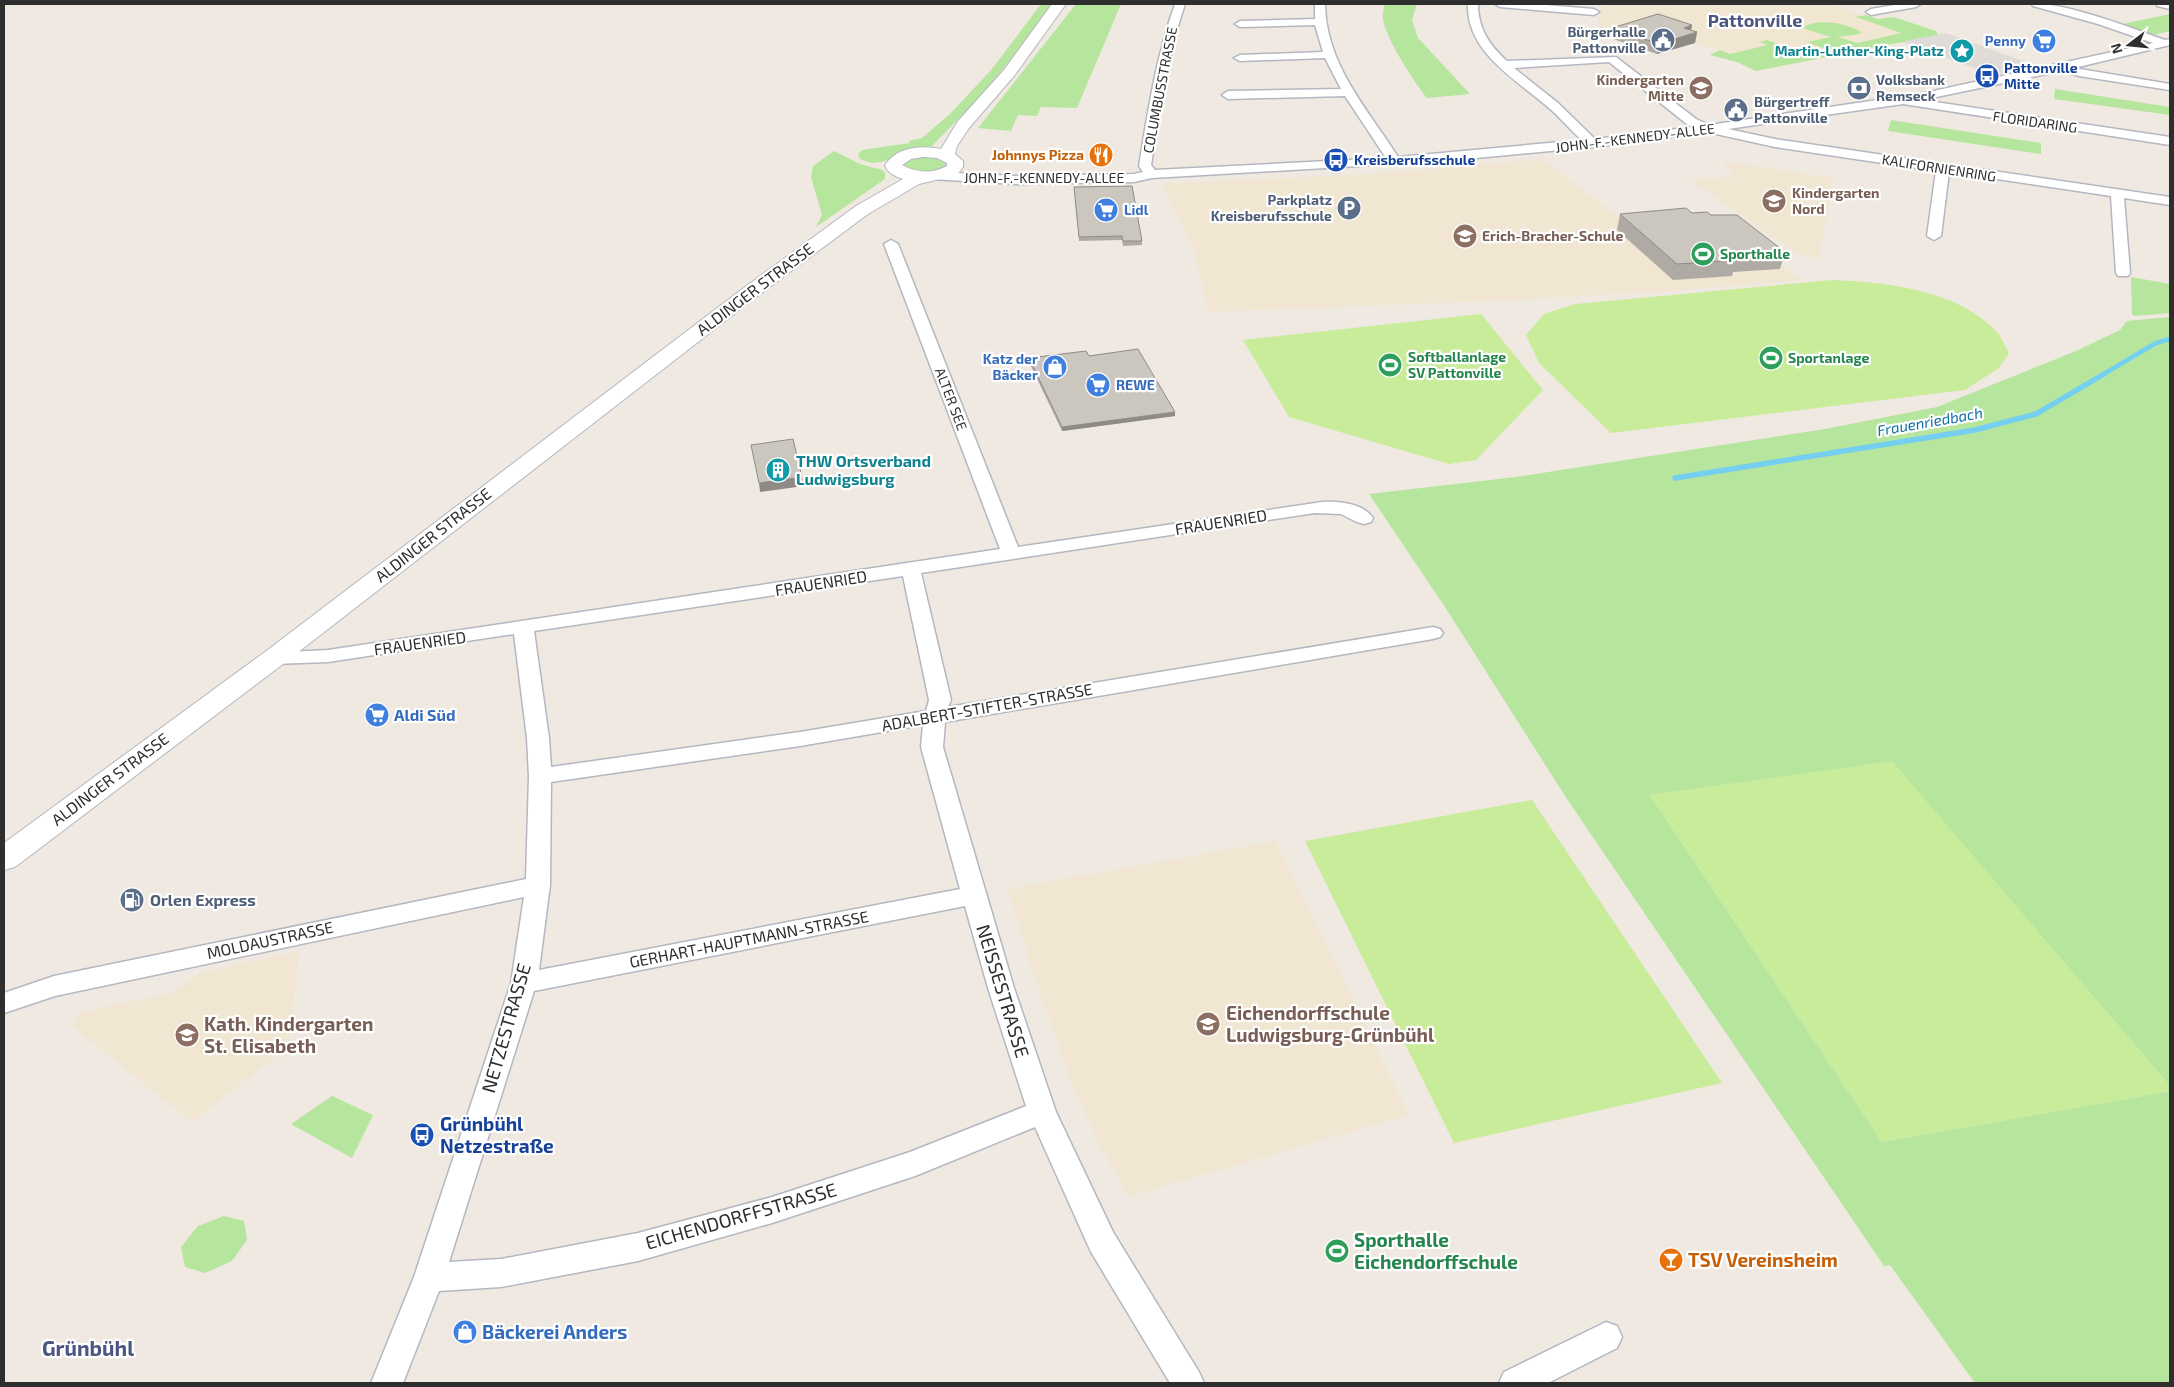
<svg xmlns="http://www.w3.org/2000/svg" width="2174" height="1387" viewBox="0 0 2174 1387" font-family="'Exo 2',sans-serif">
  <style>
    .education { fill: #f0e6d1 }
    .green { fill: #b6e59e }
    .pitch { fill: #c9ec9a }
    .plaza { fill: #dfdcd8 }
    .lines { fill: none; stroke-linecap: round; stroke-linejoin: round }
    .stream-far1 { stroke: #75cff0; stroke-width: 4.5 }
    .stream { stroke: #75cff0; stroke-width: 5.5 }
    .street-casing { stroke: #b4b7c1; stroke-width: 3 }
    .secondary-casing { stroke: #b4b7c1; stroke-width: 2 }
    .street { fill: #fff; fill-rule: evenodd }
    .secondary { fill: #fff; fill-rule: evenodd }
    .wall { fill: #afaba4 }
    .shaded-wall { fill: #8e8b86 }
    .building { fill: #cbc7bf; stroke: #8e8b86 }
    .labels { text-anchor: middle; stroke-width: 4.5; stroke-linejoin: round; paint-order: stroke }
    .far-service-label { font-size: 14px; font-weight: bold; fill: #4e5e75; stroke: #fff; text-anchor: end }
    .far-shop-label { font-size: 14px; font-weight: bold; fill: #366cbe; stroke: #fff; text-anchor: end }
    .far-culture-label { font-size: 14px; font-weight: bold; fill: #0d838f; stroke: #fff; text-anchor: end }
    .far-transit-label { font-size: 14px; font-weight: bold; fill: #164399; stroke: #fff; text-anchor: start }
    .far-education-label { font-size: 14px; font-weight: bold; fill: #785e54; stroke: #fff; text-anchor: start }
    .far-street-label { font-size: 14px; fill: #2e2e2e; stroke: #fff }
    .far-food-label { font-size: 14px; font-weight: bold; fill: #c56008; stroke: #fff; text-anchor: end }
    .far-leisure-label { font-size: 14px; font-weight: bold; fill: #27864d; stroke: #fff; text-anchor: start }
    .far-water-label { font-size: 15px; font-style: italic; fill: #0d6fa3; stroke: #fff }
    .street-label { font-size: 16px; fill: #2e2e2e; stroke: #fff }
    .culture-label { font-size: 16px; font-weight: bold; fill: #0d838f; stroke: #fff; text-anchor: start }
    .shop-label { font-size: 16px; font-weight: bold; fill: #366cbe; stroke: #fff; text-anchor: start }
    .service-label { font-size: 16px; font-weight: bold; fill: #4e5e75; stroke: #fff; text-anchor: start }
    .far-district-label { font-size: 18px; font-weight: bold; fill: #4d5680; stroke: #fff }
    .near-street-label { font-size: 19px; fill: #2e2e2e; stroke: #fff }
    .near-education-label { font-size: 19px; font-weight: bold; fill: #785e54; stroke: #fff; text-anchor: start }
    .near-transit-label { font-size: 19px; font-weight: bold; fill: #164399; stroke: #fff; text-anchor: start }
    .near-leisure-label { font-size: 19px; font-weight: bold; fill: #27864d; stroke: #fff; text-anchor: start }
    .near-food-label { font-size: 19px; font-weight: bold; fill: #c56008; stroke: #fff; text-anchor: start }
    .near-shop-label { font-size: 19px; font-weight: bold; fill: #366cbe; stroke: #fff; text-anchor: start }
    .near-neighbourhood-label { font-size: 21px; font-weight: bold; fill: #4d5680; stroke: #fff }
  </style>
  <rect width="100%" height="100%" fill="#efe9e1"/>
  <g class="education">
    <polygon points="1605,4 1830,4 1917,35 1768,66 1681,38 1613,33 1598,29 1600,11"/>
    <polygon points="1542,159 1617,216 1725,224 1801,280 1671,291 1491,301 1209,312 1193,248 1163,184 1388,173"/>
    <polygon points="1723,161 1833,178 1819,258 1800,256 1689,179 1734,177"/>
    <polygon points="1276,841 1409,1115 1129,1196 1100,1146 1072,1085 1030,963 1008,889"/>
    <polygon points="299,952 289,1046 192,1122 70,1024 82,1012 172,993 201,972"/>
  </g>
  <g class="green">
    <polygon points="1041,4 1055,4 982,95 932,146 881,162 871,163 860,159 858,154 862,150 910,143 909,141 922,138 951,113 992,69"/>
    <polygon points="1076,4 1121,4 1077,108 1041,107 1037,116 1018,115 1011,131 978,128"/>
    <path d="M 1385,4 L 1417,4 L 1412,20 L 1418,38 L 1470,94 L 1427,98 C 1414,82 1386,39 1383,19 C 1382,15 1384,8 1385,4 Z"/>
    <polygon points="2170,14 2170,31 2150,36 2118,25"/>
    <path d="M 1866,15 L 1878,19 L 1894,17 L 1936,31 L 1938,35 L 1756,71 L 1737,62 L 1710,55 L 1720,50 L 1730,54 L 1768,45 L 1760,42 L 1767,40 L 1810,56 L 1830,51 L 1807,42 L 1831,37 L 1805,29 L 1804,27 C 1818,18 1847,23 1861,32 L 1860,34 L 1837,37 L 1858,43 L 1901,33 L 1856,17 Z"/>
    <polygon points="2055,89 2170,107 2170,115 2054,99"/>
    <polygon points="1891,120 2041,143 2041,154 1888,131"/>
    <polygon points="834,151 860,164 882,170 885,173 885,179 816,227 822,215 811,177 813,166"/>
    <path d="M 911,157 L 936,157 L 945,162 L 946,165 C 936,176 918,172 905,171 L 900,162 Z"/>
    <polygon points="2131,277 2170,284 2170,313 2135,316 2132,314"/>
    <polygon points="2170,317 2170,1086 1892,762 1650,795 1882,1142 2170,1091 2170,1383 1975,1383 1890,1265 1884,1266 1567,799 1445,607 1369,494 1516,477 1825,429 1937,407 2076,351 2120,330 2127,321"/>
    <polygon points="332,1096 373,1115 352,1158 291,1124"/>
    <polygon points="224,1216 244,1221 247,1240 232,1261 205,1273 185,1267 181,1247 198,1226"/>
  </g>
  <g class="pitch">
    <path d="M 1833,280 C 1886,282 1956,290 1995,330 C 2001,336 2005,346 2009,353 L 1999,368 L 1965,390 L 1611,433 L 1539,363 L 1526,335 L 1544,314 L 1575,304 Z"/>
    <polygon points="1481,314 1543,390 1476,460 1449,464 1289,417 1243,340"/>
    <polygon points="1892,761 2170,1086 2170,1091 1882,1142 1650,795"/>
    <polygon points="1532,800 1722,1083 1454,1143 1305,841"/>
  </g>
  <polygon class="plaza" points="1946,33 2023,61 2037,65 1994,75 1901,42"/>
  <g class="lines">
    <polyline class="stream-far1" points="2102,375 2156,343 2170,339"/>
    <polyline class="stream" points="1675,478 1975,430 2036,414 2104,374"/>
    <defs>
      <g id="street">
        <path d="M 1175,4 L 1185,4 C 1167,56 1160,111 1151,165 L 1155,170 L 1386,158 L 1345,96 L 1228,99 L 1222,95 L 1228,91 L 1341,89 L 1325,58 L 1240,61 L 1234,58 L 1240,55 L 1323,52 L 1315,25 L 1240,27 L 1235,24 L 1240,21 L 1315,19 L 1315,4 L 1325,4 C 1326,65 1367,108 1398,157 L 1582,140 C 1570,130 1561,118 1549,108 C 1517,80 1466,52 1468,4 L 1478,4 C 1478,28 1489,45 1507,61 L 1616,57 L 1696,119 L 1709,125 L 1924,93 L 2153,43 L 2098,24 L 2033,6 L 2032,4 C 2066,2 2131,28 2165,40 L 2170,39 L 2170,45 L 2074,68 L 2170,84 L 2170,90 L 2079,76 L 2061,71 L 1922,100 L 2170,137 L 2170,145 L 1903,104 L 1728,129 L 1775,139 L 2170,197 L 2170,205 L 2124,198 L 2130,273 L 2128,276 L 2118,276 L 2116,273 L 2111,196 L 1949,172 L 1941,236 L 1934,240 L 1927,236 L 1936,171 L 1775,147 L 1707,132 L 1593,147 L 1445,161 L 1152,178 L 1134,182 L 1016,184 L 930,179 L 929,176 L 930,173 L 935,172 L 1016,176 L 1134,174 L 1143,172 L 1139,166 C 1148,111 1156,57 1175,4 ZM 1609,62 L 1688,125 L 1693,127 L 1595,139 L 1558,103 L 1514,68 Z"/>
        <polygon points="1495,4 1533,4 1594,9 1599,12 1594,15 1500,7"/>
        <polygon points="1900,4 1921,4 1916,7 1871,15 1866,12 1871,9"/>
        <polygon points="2156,4 2170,4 2170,9 2157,6"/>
        <path d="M 891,240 L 898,244 L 1018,547 L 1322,502 C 1338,501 1363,503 1373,518 L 1371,522 L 1364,524 L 1357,522 L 1341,514 L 1315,513 L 921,573 L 951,700 L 948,707 L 1433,627 L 1440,629 L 1443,633 L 1440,637 L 1433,639 L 945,722 L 943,747 L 1014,988 L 1056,1112 L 1113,1232 L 1199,1372 L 1204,1383 L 1170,1383 L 1091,1252 L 1035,1127 L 915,1176 L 772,1223 L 638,1261 L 501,1287 L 439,1291 L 403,1383 L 371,1383 L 414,1277 L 511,983 L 524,897 L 55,996 L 4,1013 L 4,993 L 54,976 L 526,879 L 529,776 L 527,738 L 514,634 L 328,662 L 274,664 L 267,663 L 264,658 L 267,653 L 328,650 L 1000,549 L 884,244 ZM 903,576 L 929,700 L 926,711 L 800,732 L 551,767 L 549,738 L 534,631 ZM 923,725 L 921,747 L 960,889 L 539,970 L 550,885 L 551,782 L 800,746 ZM 965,906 L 988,988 L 1026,1106 L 910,1152 L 772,1197 L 638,1233 L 501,1259 L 449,1262 L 534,991 Z"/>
        <polygon points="1606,1322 1617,1326 1622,1337 1617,1348 1548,1383 1499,1383 1504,1372"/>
      </g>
      <path id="secondary" d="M 1052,4 L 1066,4 L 1014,76 L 969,128 L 957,146 L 955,154 L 963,161 L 963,167 L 957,175 L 919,184 L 868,214 L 747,304 L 283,664 L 15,867 L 4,870 L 4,843 L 265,652 L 733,296 L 856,206 L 903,179 C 895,176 887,173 885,165 C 897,147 920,145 941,149 L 958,121 L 1004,70 ZM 923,157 L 937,158 L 947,163 L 947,166 C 932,174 916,173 902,165 L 911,159 Z"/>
    </defs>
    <use href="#street" class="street-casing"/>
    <use href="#secondary" class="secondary-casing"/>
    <use href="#street" class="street"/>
    <use href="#secondary" class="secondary"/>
  </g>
  <g class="wall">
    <polygon points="1692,25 1691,30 1697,32 1695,43 1657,54 1610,38 1612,28"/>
    <polygon points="1074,187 1142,241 1142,245 1123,246 1122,240 1079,241"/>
    <polygon points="1692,213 1711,215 1785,252 1780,269 1733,272 1732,276 1673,280 1617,230 1620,214"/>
    <polygon points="1089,356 1175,416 1062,431 1029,362 1029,358"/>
  </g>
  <g class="shaded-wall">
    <polygon points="1692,25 1690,35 1697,32 1695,43 1657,54 1659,44 1684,28"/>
    <polygon points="1175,412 1175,416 1062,431 1062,427"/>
    <polygon points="802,477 804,486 760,492 759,483"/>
  </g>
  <g class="building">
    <polygon points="1658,14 1692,25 1684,28 1697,32 1659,44 1612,28"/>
    <polygon points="1132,186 1142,241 1123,241 1122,236 1079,237 1074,187"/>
    <polygon points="1686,208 1692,213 1707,212 1711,215 1737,215 1785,252 1734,256 1737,260 1677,264 1620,214"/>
    <polygon points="1138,349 1175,412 1062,427 1029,358 1086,351 1089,356"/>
    <polygon points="793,439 802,477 759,483 751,445"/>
  </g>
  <defs>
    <symbol id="civic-disc" viewBox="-11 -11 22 22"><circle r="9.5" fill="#5c6f8a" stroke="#fff"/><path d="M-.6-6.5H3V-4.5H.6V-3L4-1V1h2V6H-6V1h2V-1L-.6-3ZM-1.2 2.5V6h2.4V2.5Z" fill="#fff"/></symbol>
    <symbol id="supermarket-disc" viewBox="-11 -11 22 22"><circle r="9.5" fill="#3f7fe0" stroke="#fff"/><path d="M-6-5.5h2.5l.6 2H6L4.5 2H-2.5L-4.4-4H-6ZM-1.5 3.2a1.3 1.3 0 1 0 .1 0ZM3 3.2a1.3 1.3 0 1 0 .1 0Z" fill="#fff"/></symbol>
    <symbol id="sight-disc" viewBox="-11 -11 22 22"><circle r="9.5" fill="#0f9aa8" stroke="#fff"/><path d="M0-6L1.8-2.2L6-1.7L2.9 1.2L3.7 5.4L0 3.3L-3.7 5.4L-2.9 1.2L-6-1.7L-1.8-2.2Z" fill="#fff"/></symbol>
    <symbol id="bus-disc" viewBox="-11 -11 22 22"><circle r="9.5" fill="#1a4fb4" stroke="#fff"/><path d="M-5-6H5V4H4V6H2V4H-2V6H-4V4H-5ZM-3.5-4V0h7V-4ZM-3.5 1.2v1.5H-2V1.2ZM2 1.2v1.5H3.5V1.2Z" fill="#fff"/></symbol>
    <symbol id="school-disc" viewBox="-11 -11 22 22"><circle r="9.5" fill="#8d6e63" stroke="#fff"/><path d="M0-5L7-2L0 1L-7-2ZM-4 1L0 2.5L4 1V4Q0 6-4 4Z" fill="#fff"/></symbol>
    <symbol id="bank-disc" viewBox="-11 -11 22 22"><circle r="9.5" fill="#5c6f8a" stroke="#fff"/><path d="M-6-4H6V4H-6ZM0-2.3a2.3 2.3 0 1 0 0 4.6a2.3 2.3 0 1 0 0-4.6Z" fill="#fff"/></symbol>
    <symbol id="restaurant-disc" viewBox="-11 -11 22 22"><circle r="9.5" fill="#e8710a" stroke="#fff"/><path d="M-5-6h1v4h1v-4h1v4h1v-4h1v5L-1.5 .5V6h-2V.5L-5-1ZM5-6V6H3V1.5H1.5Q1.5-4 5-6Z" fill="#fff"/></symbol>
    <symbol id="parking-disc" viewBox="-11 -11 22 22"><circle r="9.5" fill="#5c6f8a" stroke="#fff"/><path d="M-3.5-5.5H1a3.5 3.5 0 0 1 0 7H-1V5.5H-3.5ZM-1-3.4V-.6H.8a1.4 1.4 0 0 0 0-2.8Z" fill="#fff"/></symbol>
    <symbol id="stadium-disc" viewBox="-11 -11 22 22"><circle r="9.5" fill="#2e9e5b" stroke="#fff"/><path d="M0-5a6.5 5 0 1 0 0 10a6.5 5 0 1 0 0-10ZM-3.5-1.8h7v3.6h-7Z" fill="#fff"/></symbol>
    <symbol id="shop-disc" viewBox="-11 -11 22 22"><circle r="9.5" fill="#3f7fe0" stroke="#fff"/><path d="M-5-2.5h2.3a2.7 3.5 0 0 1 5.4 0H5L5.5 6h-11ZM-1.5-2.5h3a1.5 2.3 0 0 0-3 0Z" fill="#fff"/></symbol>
    <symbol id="building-disc" viewBox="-11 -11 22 22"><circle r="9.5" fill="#0f9aa8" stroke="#fff"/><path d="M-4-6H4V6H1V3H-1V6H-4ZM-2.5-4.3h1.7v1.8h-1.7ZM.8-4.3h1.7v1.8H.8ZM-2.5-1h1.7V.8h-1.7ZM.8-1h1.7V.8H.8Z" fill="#fff"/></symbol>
    <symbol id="fuel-disc" viewBox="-11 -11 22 22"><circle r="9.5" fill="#5c6f8a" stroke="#fff"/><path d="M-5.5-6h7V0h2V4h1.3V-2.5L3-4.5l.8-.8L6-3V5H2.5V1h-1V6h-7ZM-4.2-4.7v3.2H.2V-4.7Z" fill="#fff"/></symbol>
    <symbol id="bar-disc" viewBox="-11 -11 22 22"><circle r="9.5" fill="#e8710a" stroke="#fff"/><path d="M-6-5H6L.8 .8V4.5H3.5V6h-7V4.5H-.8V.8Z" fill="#fff"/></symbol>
  </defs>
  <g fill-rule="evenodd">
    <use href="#civic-disc" x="1649" y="26" width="28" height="28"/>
    <use href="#supermarket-disc" x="2030" y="27" width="28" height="28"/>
    <use href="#sight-disc" x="1948" y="37" width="28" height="28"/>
    <use href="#bus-disc" x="1973" y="62" width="28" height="28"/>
    <use href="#school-disc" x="1687" y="74" width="28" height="28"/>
    <use href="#bank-disc" x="1845" y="74" width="28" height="28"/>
    <use href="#civic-disc" x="1722" y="96" width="28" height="28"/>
    <use href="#restaurant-disc" x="1087" y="141" width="28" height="28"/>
    <use href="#bus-disc" x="1322" y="146" width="28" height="28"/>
    <use href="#school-disc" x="1760" y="187" width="28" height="28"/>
    <use href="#parking-disc" x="1335" y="194" width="28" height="28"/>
    <use href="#supermarket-disc" x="1092" y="196" width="28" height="28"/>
    <use href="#school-disc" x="1451" y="222" width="28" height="28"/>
    <use href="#stadium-disc" x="1689" y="240" width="28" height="28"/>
    <use href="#stadium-disc" x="1757" y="344" width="28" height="28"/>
    <use href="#stadium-disc" x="1376" y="351" width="28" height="28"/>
    <use href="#shop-disc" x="1041" y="353" width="28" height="28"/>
    <use href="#supermarket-disc" x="1084" y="371" width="28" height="28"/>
    <use href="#building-disc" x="764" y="456" width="28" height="28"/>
    <use href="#supermarket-disc" x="363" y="701" width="28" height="28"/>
    <use href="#fuel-disc" x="118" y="886" width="28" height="28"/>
    <use href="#school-disc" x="1194" y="1010" width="28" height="28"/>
    <use href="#school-disc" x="173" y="1021" width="28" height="28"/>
    <use href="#bus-disc" x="408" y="1121" width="28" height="28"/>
    <use href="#stadium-disc" x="1323" y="1237" width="28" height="28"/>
    <use href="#bar-disc" x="1657" y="1246" width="28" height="28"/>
    <use href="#shop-disc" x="451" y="1318" width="28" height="28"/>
  </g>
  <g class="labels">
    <g class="far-service-label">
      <text x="1646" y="37">Bürgerhalle<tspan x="1646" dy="16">Pattonville</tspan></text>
      <text x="1876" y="85" text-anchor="start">Volksbank<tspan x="1876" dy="16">Remseck</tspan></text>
      <text x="1754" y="107" text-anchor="start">Bürgertreff<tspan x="1754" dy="16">Pattonville</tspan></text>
      <text x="1332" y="205">Parkplatz<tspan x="1332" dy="16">Kreisberufsschule</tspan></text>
    </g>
    <g class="far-shop-label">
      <text x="2026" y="46">Penny</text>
      <text x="1124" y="215" text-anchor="start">Lidl</text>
      <text x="1038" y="364">Katz der<tspan x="1038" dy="16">Bäcker</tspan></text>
      <text x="1116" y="390" text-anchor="start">REWE</text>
    </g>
    <g class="far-culture-label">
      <text x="1944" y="56">Martin-Luther-King-Platz</text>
    </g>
    <g class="far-transit-label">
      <text x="2004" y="73">Pattonville<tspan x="2004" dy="16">Mitte</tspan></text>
      <text x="1354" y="165">Kreisberufsschule</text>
    </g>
    <g class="far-education-label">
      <text x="1684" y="85" text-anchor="end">Kindergarten<tspan x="1684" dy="16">Mitte</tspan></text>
      <text x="1792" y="198">Kindergarten<tspan x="1792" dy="16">Nord</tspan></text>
      <text x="1482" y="241">Erich-Bracher-Schule</text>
    </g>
    <g class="far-street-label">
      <text transform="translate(1160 90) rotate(-79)" y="5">COLUMBUSSTRASSE</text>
      <text transform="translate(2035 122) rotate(8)" y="5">FLORIDARING</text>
      <text transform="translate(1635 138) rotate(-7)" y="5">JOHN-F.-KENNEDY-ALLEE</text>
      <text transform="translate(1939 168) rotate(9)" y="5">KALIFORNIENRING</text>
      <text x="1044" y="183">JOHN-F.-KENNEDY-ALLEE</text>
      <text transform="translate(951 399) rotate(69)" y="5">ALTER SEE</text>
    </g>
    <g class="far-food-label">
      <text x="1084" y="160">Johnnys Pizza</text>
    </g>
    <g class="far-leisure-label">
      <text x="1720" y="259">Sporthalle</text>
      <text x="1408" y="362">Softballanlage<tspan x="1408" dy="16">SV Pattonville</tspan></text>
      <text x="1788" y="363">Sportanlage</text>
    </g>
    <g class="far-water-label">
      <text transform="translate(1930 422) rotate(-10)" y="5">Frauenriedbach</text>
    </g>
    <g class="street-label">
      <text transform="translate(755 289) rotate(-37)" y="6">ALDINGER STRASSE</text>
      <text transform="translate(1221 522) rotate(-9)" y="6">FRAUENRIED</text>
      <text transform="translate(433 535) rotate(-38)" y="6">ALDINGER STRASSE</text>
      <text transform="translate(821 583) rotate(-9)" y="6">FRAUENRIED</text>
      <text transform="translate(420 643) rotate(-8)" y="6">FRAUENRIED</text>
      <text transform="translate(987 707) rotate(-10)" y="6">ADALBERT-STIFTER-STRASSE</text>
      <text transform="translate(110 779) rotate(-37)" y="6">ALDINGER STRASSE</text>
      <text transform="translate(749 939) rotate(-11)" y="6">GERHART-HAUPTMANN-STRASSE</text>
      <text transform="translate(270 940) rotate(-12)" y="6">MOLDAUSTRASSE</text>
    </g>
    <g class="culture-label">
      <text x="796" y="467">THW Ortsverband<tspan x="796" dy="18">Ludwigsburg</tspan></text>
    </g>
    <g class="shop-label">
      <text x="394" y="721">Aldi Süd</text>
    </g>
    <g class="service-label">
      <text x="150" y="906">Orlen Express</text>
    </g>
    <g class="far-district-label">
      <text x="1755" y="27">Pattonville</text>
    </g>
    <g class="near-street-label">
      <text transform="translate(1003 991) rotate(73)" y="7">NEISSESTRASSE</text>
      <text transform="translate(506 1028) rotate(-74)" y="7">NETZESTRASSE</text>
      <text transform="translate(741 1216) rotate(-16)" y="7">EICHENDORFFSTRASSE</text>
    </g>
    <g class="near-education-label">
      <text x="1226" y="1020">Eichendorffschule<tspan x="1226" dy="22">Ludwigsburg-Grünbühl</tspan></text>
      <text x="204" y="1031">Kath. Kindergarten<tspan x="204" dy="22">St. Elisabeth</tspan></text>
    </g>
    <g class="near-transit-label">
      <text x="440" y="1131">Grünbühl<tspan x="440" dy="22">Netzestraße</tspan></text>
    </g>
    <g class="near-leisure-label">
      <text x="1354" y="1247">Sporthalle<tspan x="1354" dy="22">Eichendorffschule</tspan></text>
    </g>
    <g class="near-food-label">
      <text x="1688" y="1267">TSV Vereinsheim</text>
    </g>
    <g class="near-shop-label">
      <text x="482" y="1339">Bäckerei Anders</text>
    </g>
    <g class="near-neighbourhood-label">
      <text x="88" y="1356">Grünbühl</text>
    </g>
  </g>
  <rect width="2174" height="1387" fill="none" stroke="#2e2e2e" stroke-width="10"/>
  <g transform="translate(2129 45) rotate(254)" stroke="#ffffff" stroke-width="4" paint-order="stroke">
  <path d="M0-4L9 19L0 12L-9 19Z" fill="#2e2e2e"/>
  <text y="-8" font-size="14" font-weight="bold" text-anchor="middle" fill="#2e2e2e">N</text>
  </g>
</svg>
